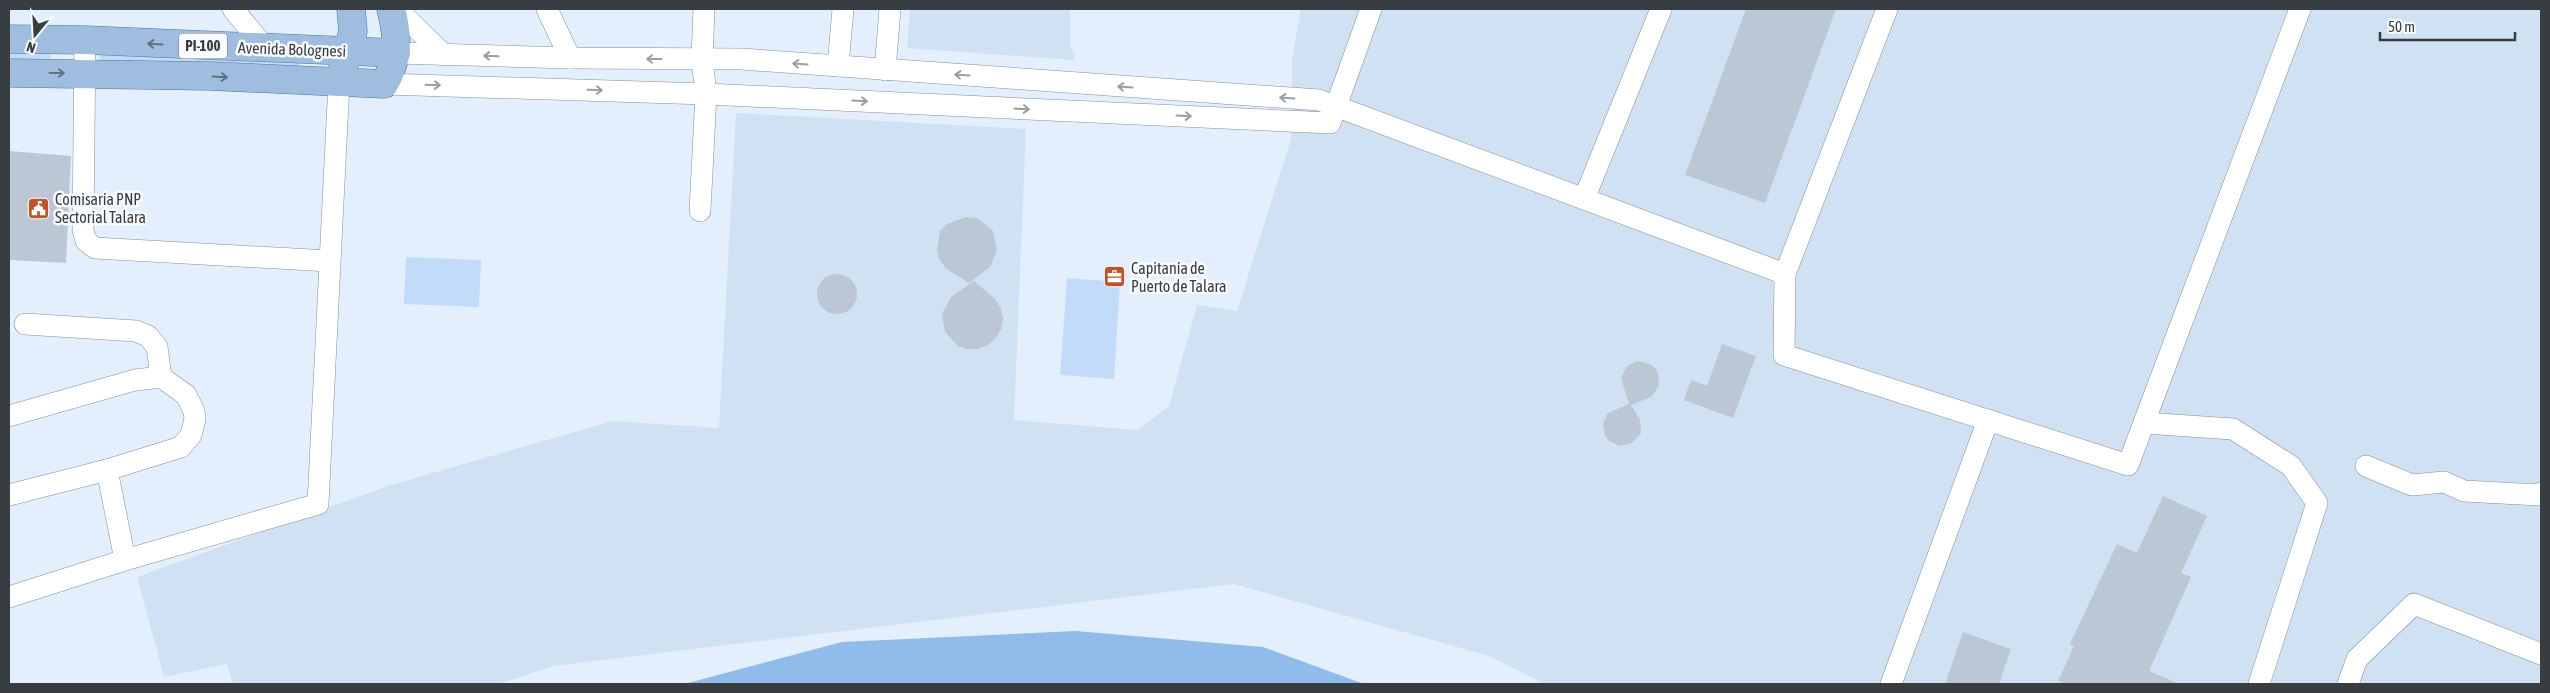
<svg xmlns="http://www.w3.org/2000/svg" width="2550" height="693" viewBox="0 0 2550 693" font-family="'Asap Condensed',sans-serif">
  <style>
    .built { fill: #d0e1f4 }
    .green { fill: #c2dbf8 }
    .water { fill: #90bcec }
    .building { fill: #bbc7d4 }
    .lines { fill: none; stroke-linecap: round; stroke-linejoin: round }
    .minor-casing { stroke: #848f9b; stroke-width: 22 }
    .major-casing { stroke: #51749a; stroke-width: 29 }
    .minor { stroke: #fff; stroke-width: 21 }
    .major { stroke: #9fbedf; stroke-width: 28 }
    .oneway { stroke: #617181 }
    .oneway2 { stroke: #9c9ea0 }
    .labels { text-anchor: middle; stroke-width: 5; stroke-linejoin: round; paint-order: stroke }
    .shield { fill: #f9fbfe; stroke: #72767a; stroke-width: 1 }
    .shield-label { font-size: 15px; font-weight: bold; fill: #383d42 }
    .street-label { font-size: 16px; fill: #383d42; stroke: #f9fbfe }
    .poi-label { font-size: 16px; fill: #383d42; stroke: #f9fbfe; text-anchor: start }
  </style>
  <rect width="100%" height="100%" fill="#e3effc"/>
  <g class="built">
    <polygon points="910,9 1070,9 1070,47 1075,54 1074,60 907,48"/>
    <polygon points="1301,9 2541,9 2541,684 1545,684 1489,656 1234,584 553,666 498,684 233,684 227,664 164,677 137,577 391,485 613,421 719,428 736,113 1026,129 1014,420 1138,430 1169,406 1197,305 1237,311 1291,139 1292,59"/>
  </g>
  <g class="green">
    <polygon points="9,49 51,53 51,60 9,63"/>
    <polygon points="101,54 298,58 299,65 294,70 100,61"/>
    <polygon points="406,257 481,260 479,307 404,304"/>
    <polygon points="1067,278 1120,282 1114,379 1060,375"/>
  </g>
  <polygon class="water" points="1076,631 1263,647 1364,684 684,684 842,642"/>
  <g class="building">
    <polygon points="1746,9 1836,9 1765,203 1685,175"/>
    <polygon points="9,151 71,156 66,263 9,260"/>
    <polygon points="966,217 977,218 993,231 997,250 990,267 969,283 947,269 940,261 937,251 940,231 947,224"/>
    <circle cx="837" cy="294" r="20"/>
    <polygon points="974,281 995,299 1001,308 1003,319 1001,329 996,338 988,345 978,349 967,349 958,346 945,332 942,314 951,297"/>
    <polygon points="1722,344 1756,356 1733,418 1684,400 1691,380 1707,386"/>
    <polygon points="1637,361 1650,364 1655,368 1658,373 1659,386 1651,397 1631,405 1640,420 1641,433 1632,443 1620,446 1609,441 1605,436 1603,424 1608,413 1629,404 1621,378 1626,367"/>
    <polygon points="2163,496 2207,516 2181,573 2191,577 2149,671 2179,684 2066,684 2058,681 2074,646 2070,644 2117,544 2137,553"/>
    <polygon points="1963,632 2011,649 1999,684 1945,684"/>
  </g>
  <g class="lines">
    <defs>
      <g id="minor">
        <polyline points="233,9 266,49"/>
        <polyline points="397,9 444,55"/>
        <polyline points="547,9 570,58"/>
        <polyline points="1887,9 1785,274 1784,355 2128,465 2300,9"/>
        <polyline points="85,40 83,230 86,241 95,248 329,261"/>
        <polyline points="396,53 570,58 741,59 1319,100 1785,274"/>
        <polyline points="838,66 843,9"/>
        <polyline points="885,70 890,9"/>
        <polyline points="384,84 706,94 1330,123 1371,9"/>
        <polyline points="1584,199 1661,9"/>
        <polyline points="700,211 706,94 702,59 704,9"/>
        <polyline points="25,324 136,331 148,336 157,347 161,377"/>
        <polyline points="9,416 135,380 161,377 186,395 194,411 195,419 191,435 181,447 107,470 9,495"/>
        <polyline points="2144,423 2233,429 2291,466 2317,503 2259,684"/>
        <polyline points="2366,466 2412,485 2444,482 2464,491 2539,495 2541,493"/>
        <polyline points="107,470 125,560"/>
        <polyline points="9,597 125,560 318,504 339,82"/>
        <polyline points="1891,684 1988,420"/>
        <polyline points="2348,684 2357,659 2414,604 2541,654"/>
      </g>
      <g id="major">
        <polyline points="9,39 85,40 396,53"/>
        <polyline points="343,68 353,31 351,9"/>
        <path d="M 9,73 L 210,76 L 384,84 C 399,59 398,36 391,9"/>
      </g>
    </defs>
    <use href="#minor" class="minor-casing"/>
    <use href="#major" class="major-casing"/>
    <use href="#minor" class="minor"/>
    <use href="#major" class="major"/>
  </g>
  <defs><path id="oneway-shaft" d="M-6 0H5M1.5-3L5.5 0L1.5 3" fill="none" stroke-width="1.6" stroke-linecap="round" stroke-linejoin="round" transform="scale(1.25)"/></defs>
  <g class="oneway">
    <use href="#oneway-shaft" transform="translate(155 44) rotate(-177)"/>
    <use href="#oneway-shaft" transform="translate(57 73)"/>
    <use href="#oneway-shaft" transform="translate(220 77) rotate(3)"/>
  </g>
  <g class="oneway2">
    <use href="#oneway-shaft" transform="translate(491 56) rotate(-178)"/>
    <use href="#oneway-shaft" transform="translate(654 59) rotate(-180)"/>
    <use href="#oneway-shaft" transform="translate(800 64) rotate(-176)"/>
    <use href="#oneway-shaft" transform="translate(962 75) rotate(-176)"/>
    <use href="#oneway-shaft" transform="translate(433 85) rotate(2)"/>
    <use href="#oneway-shaft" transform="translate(1125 87) rotate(-176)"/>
    <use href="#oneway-shaft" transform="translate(595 90) rotate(2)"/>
    <use href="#oneway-shaft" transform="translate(1287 98) rotate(-176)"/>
    <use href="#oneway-shaft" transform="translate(860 101) rotate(3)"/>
    <use href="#oneway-shaft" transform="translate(1022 109) rotate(3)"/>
    <use href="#oneway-shaft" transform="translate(1184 116) rotate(3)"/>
  </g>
  <defs>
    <symbol id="civic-square" viewBox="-11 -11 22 22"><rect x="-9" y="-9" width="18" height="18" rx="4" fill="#bc552a" stroke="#f9fbfe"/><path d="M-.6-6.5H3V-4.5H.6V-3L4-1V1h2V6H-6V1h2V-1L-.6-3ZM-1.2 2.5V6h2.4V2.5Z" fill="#fff"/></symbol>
    <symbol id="office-square" viewBox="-11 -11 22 22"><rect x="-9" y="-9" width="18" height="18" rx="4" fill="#bc552a" stroke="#f9fbfe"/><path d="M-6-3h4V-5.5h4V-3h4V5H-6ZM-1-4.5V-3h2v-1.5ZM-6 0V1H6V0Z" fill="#fff"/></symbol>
  </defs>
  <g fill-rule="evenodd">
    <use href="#civic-square" x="26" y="196" width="25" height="25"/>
    <use href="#office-square" x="1102" y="264" width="25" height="25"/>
  </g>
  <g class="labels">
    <rect class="shield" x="179" y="33.5" width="48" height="25" rx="4"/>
    <g class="shield-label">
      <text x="203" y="51">PI-100</text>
    </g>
    <g class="street-label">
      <text transform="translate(292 49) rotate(2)" y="6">Avenida Bolognesi</text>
    </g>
    <g class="poi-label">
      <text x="55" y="205">Comisaría PNP<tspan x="55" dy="18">Sectorial Talara</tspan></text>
      <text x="1131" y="274">Capitanía de<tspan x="1131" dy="18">Puerto de Talara</tspan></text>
    </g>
  </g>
  <rect width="2550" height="693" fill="none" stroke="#383d42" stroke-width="20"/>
  <g transform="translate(35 35) rotate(198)" stroke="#f9fbfe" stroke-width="4" paint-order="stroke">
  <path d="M0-4L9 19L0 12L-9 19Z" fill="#383d42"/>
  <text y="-8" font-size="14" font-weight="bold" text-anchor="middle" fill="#383d42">N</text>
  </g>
  <path d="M2380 32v8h135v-8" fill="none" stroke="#383d42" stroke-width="2.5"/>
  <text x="2388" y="32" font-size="15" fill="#383d42" stroke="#f9fbfe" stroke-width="4" paint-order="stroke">50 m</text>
</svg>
